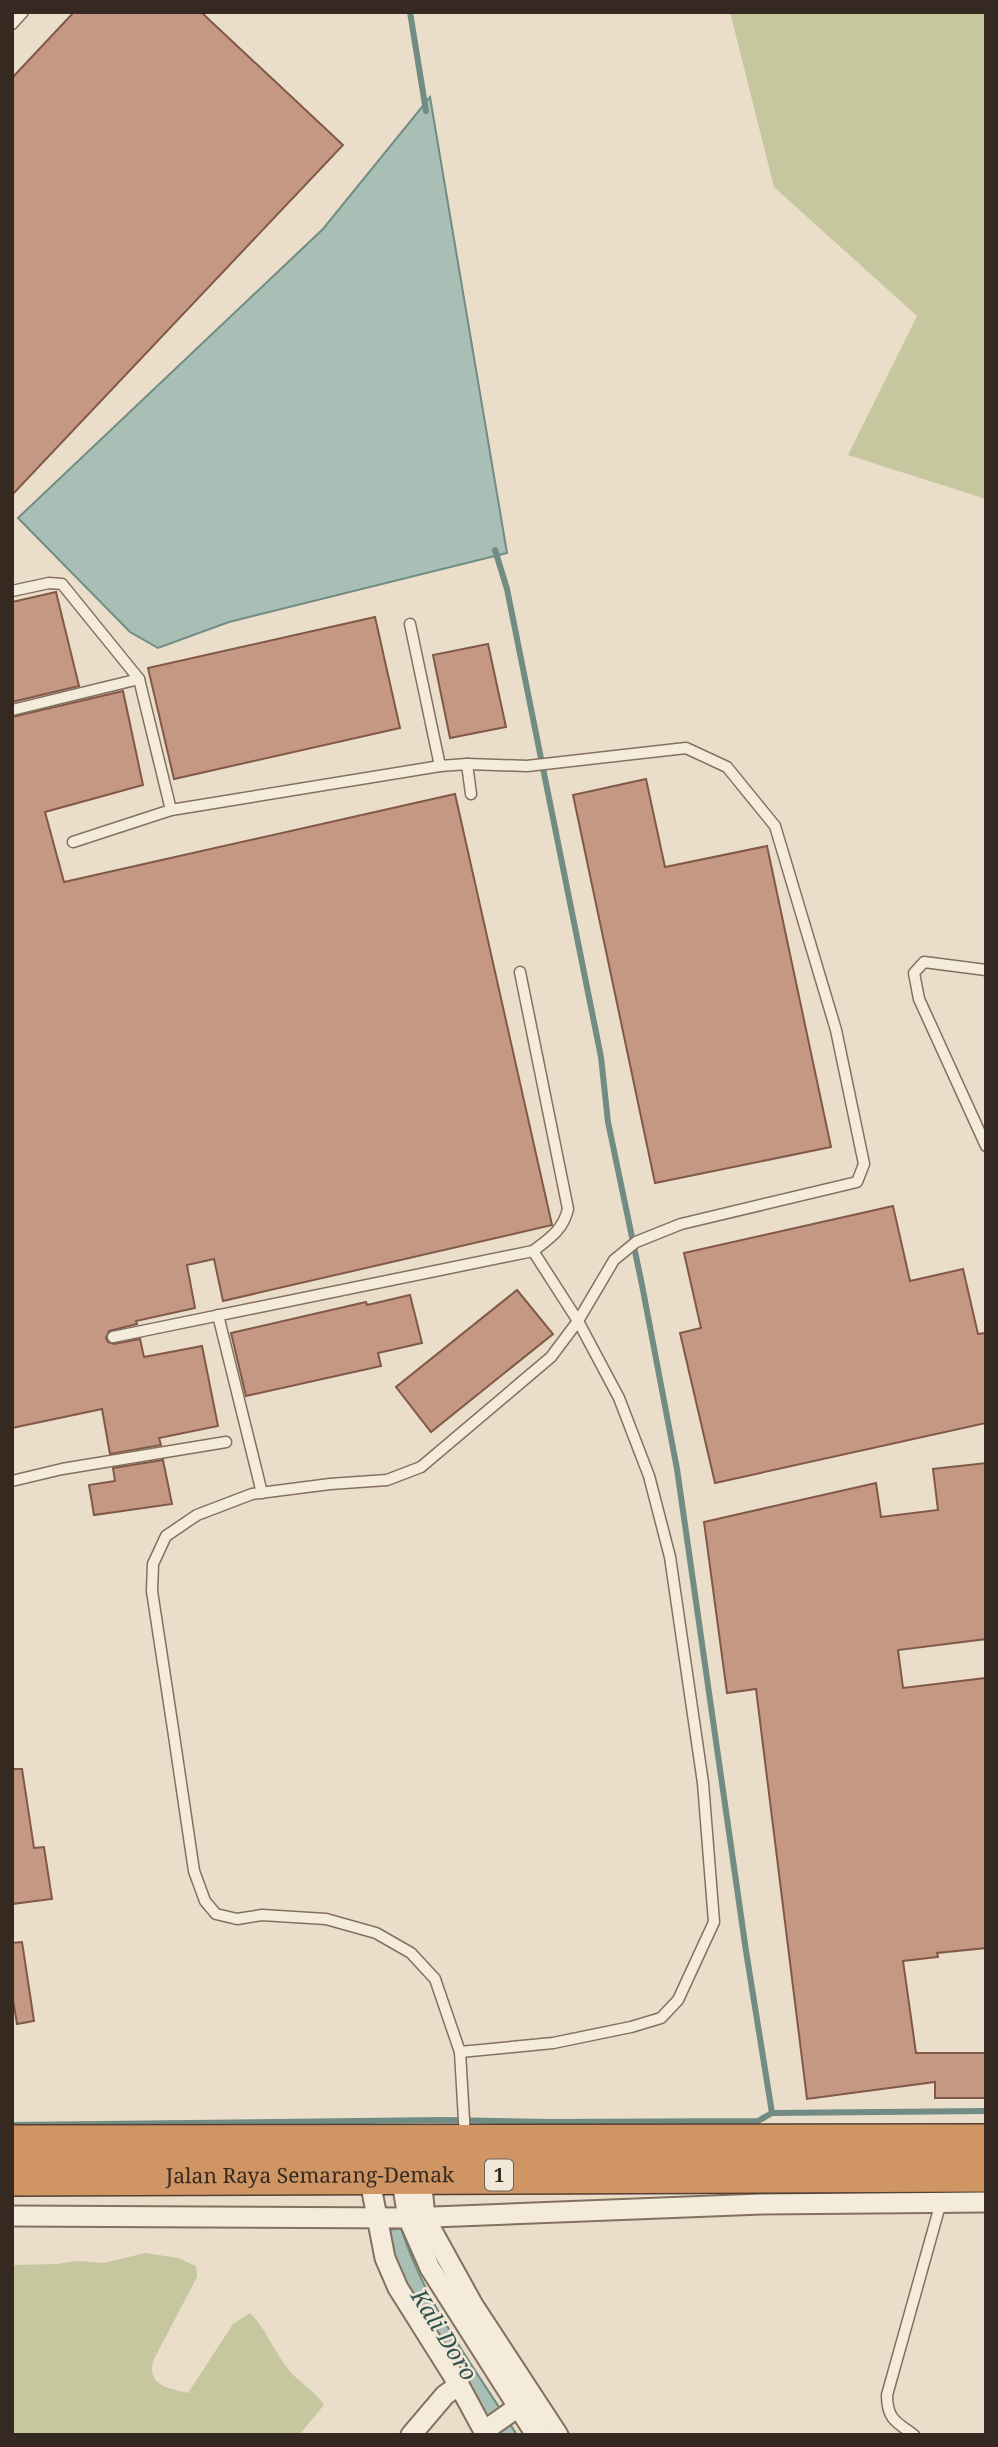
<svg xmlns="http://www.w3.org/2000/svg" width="998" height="2447" viewBox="0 0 998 2447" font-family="'Noto Serif',serif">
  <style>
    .green { fill: #c6c79e }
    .water { fill: #a9bfb6; stroke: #708c83; stroke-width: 2 }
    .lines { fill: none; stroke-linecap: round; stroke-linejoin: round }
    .stream { stroke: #708c83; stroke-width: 6 }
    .building { fill: #c49883; stroke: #815948; stroke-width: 2 }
    .lane-casing { stroke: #84705f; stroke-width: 13 }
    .street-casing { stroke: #84705f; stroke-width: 23 }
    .highway-casing { stroke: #533f33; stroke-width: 40 }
    .lane { stroke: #f5ebdb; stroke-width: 10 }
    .street { stroke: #f5ebdb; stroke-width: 19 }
    .highway { stroke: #cf9664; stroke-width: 37 }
    .labels { text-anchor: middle; stroke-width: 5; stroke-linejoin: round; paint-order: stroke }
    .shield { fill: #f2e8d8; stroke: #6e6258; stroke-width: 2 }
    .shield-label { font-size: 19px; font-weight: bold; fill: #362921 }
    .street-label { font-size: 21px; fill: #362921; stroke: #f2e8d8 }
    .water-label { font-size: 23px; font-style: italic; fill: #32544f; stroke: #f2e8d8 }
  </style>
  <rect width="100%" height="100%" fill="#eaddc9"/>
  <g class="green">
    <polygon points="730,12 986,12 986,499 848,455 917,316 774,187"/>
    <path d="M 145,2253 L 178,2258 L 196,2266 L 197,2277 L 153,2361 C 147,2386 169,2388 188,2393 L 233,2324 L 250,2313 C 266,2329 274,2351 288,2369 C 299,2383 315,2390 324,2405 L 299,2435 L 12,2435 L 12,2265 L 57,2264 L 76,2261 L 104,2263 Z"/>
  </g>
  <g class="water">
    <polygon points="430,97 507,553 229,622 158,648 130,632 18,518 323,229"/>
    <path d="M 401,2228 C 425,2304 475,2368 517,2435 L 496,2435 L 411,2303 L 389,2256 L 394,2251 L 389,2230 Z"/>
  </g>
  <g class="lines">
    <g class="stream">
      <polyline points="410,12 426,111"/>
      <polyline points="495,550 507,589 601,1057 608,1122 642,1285 677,1469 746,1951 772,2113"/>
      <polyline points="12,2125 443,2120 550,2122 758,2121 772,2113 986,2111"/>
    </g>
  </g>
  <g class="building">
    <polygon points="74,12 201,12 343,145 12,495 12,78"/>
    <polygon points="56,592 79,686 12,702 12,602"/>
    <polygon points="375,617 400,728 174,779 148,668"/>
    <polygon points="488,644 506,727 450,738 433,655"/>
    <polygon points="123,691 143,785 45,812 64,882 455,794 552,1225 223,1301 214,1259 187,1265 195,1308 136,1321 137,1324 109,1331 106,1338 108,1342 114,1344 140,1339 144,1357 202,1346 218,1426 159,1438 161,1445 110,1454 102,1409 12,1428 12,717"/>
    <polygon points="646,779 665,867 767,846 831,1147 655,1183 573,795"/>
    <polygon points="893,1206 910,1281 963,1269 978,1334 986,1333 986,1423 715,1483 680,1333 701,1328 684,1253"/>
    <polygon points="517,1290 553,1334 431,1432 396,1387"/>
    <polygon points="410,1295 422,1343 378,1353 381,1366 246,1396 231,1333 366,1302 367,1305"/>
    <polygon points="163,1460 172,1504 94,1515 89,1485 115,1481 113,1468"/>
    <polygon points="986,1463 986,1639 898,1650 903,1688 986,1678 986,1948 937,1953 938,1957 903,1961 916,2053 986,2053 986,2098 935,2098 935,2082 807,2099 756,1689 727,1693 704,1522 876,1483 881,1517 938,1510 933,1469"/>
    <polygon points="12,1769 22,1769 34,1848 44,1847 52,1899 12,1904"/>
    <polygon points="22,1942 34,2021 17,2024 12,1994 12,1943"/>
  </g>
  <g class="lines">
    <defs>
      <g id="lane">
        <polyline points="12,24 23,12"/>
        <polyline points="12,591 49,583 62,584 139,679 171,810"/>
        <polyline points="410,624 440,766"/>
        <polyline points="12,710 139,679"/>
        <polyline points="73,842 171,810 440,766 467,764 471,794"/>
        <polyline points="986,970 924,962 914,973 919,999 986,1146"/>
        <polyline points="218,1315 262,1493"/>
        <path d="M 113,1337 L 533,1251 C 550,1238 563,1230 568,1209 L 520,972"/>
        <polyline points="12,1481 62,1469 226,1442"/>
        <polyline points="460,2052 553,2043 631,2027 661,2018 678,2000 714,1922 703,1783 670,1557 649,1476 619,1398 578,1321 533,1251"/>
        <polyline points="465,2137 460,2052 435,1979 411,1953 376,1933 326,1919 262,1915 237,1919 216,1914 205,1901 194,1871 173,1729 152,1591 153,1564 166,1536 197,1515 252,1494 330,1484 387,1480 421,1467 551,1357 578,1321 614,1260 636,1242 681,1224 857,1182 864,1164 836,1030 775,826 727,767 686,748 527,766 467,764"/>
        <path d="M 914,2435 C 896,2422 887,2419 887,2395 L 941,2202"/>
      </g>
      <g id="street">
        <polyline points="369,2176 385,2258 398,2288 459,2385 445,2395 411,2435"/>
        <polyline points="401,2176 408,2218 430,2268 536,2435"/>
        <polyline points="421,2176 425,2218 473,2305 558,2435"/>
        <polyline points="12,2216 408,2218 762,2204 986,2202"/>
        <polyline points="459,2385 486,2435"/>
        <polyline points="484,2431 518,2407"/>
      </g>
      <g id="highway">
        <polyline points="12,2144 986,2143"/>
        <path id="s1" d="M 12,2177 L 986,2173"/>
      </g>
    </defs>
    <use href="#lane" class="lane-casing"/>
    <use href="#street" class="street-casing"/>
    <use href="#highway" class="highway-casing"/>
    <use href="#lane" class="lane"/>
    <use href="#street" class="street"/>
    <use href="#highway" class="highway"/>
  </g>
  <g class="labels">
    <rect class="shield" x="485" y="2159.5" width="28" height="31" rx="5"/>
    <g class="shield-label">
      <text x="499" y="2182">1</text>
    </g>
    <g class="street-label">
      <text dy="7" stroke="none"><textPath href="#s1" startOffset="298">Jalan Raya Semarang-Demak</textPath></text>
    </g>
    <g class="water-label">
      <text transform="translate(444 2335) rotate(58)" y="8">Kali Doro</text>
    </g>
  </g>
  <rect width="998" height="2447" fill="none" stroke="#362921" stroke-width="28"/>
</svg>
